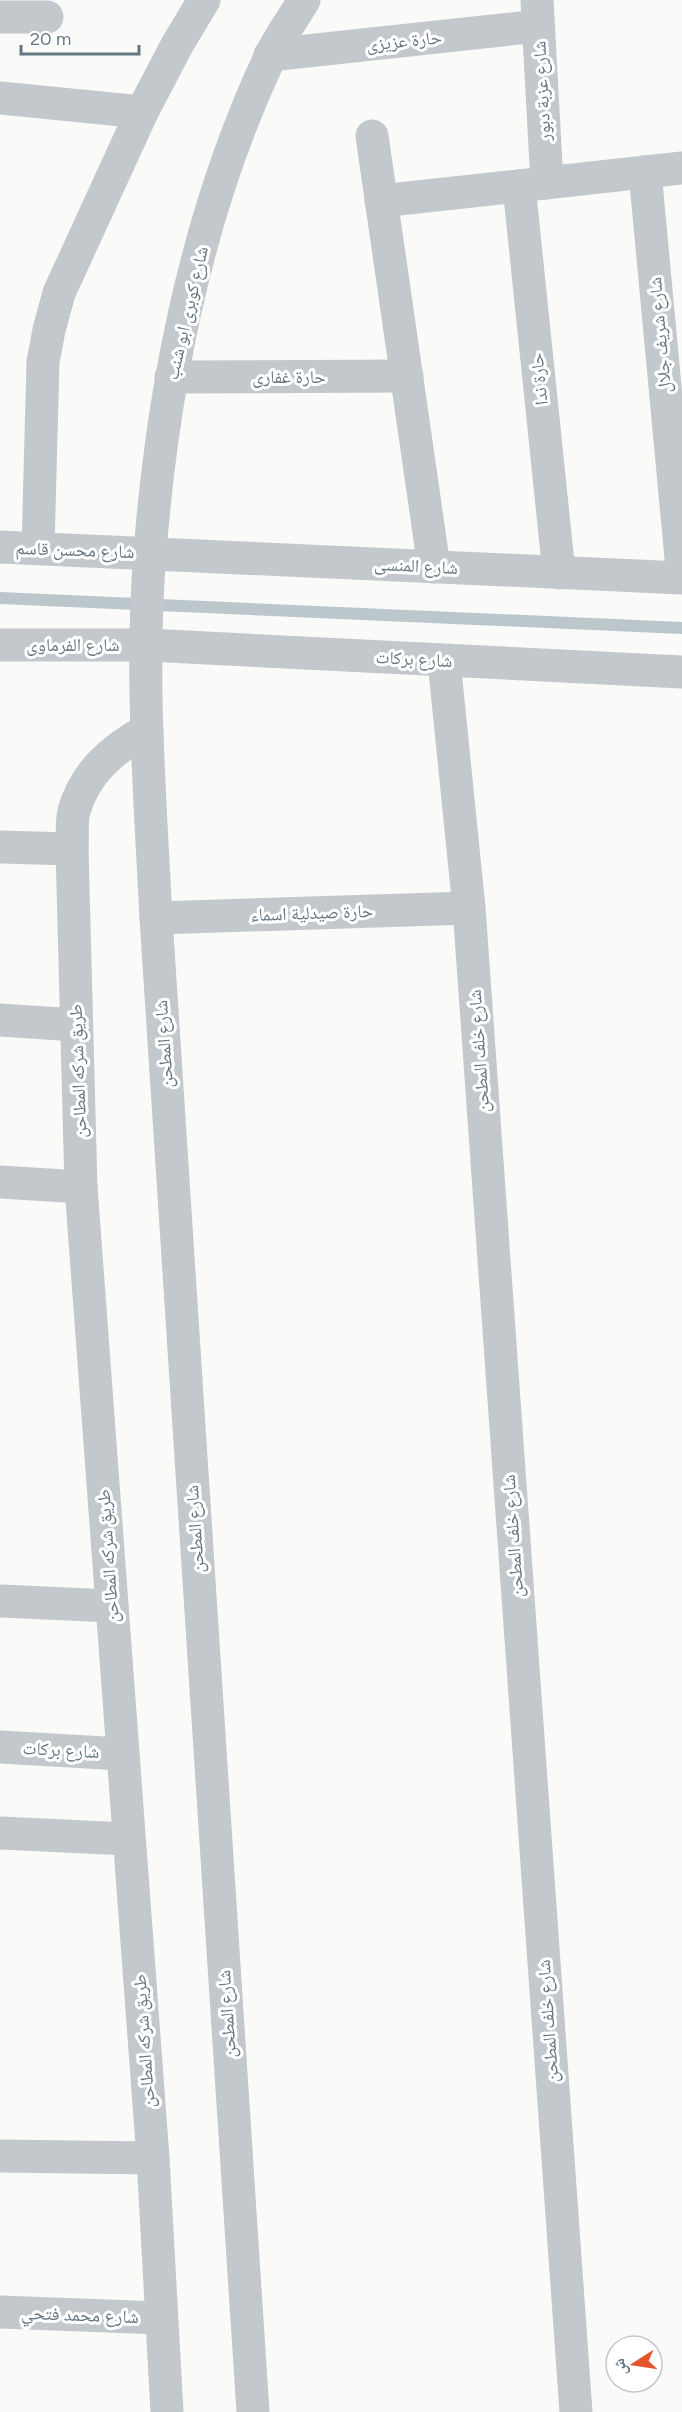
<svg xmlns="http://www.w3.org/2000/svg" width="682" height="2412" viewBox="0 0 682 2412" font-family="Figtree,'Noto Naskh Arabic',sans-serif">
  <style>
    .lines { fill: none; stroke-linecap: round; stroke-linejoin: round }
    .stream { stroke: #bbc7cb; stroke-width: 12 }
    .minor { stroke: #c3c8cc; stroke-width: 33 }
    .labels { text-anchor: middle; stroke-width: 6; stroke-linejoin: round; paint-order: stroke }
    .street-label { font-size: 18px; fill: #657683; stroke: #fff }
  </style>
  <rect width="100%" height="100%" fill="#fafaf8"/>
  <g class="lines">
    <polyline class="stream" points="0,598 682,628"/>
    <g class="minor">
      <polyline points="537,0 547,183"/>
      <polyline points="0,17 47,17"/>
      <polyline points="270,55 538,26"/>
      <polyline points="0,98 142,112"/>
      <polyline points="372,136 434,567"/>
      <polyline points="645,172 682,569"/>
      <polyline points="519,186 559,573"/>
      <polyline points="381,201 682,168"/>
      <polyline points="171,377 407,376"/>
      <polyline points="0,547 682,578"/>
      <polyline points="38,548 43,362 49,330 59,293 142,112 177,45 204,0"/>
      <polyline points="0,645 147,645 682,672"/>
      <polyline points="444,661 469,908 576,2412"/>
      <path d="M 147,730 C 113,749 85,772 74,811 C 71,823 73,837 72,849 L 81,1187 L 153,2158 L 167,2412"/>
      <polyline points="0,847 72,849"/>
      <polyline points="156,918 469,908"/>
      <polyline points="0,1020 76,1025"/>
      <polyline points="0,1182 81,1187"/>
      <polyline points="0,1601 112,1606"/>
      <polyline points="0,1747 122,1754"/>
      <polyline points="0,1833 128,1839"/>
      <polyline points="0,2156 153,2158"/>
      <polyline points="0,2312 161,2318"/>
      <path d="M 253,2412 L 156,918 C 150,797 140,674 150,552 C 163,385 198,210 270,57 C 279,37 293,19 304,0"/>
    </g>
  </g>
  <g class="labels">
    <g class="street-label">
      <text transform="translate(404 41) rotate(-6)" y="6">حارة عزيزى</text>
      <text transform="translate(542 91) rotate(-93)" y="6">شارع عزبة دبور</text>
      <text transform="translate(187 313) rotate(-77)" y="6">شارع كوبرى ابو شنب</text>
      <text transform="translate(660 335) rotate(-95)" y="6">شارع شريف جلال</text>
      <text x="289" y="383">حارة غفارى</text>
      <text transform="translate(539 379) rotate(-96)" y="6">حارة ندا</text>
      <text transform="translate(75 550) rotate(2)" y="6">شارع محسن قاسم</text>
      <text transform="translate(416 566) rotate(3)" y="6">شارع المنسى</text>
      <text x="73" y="651">شارع الفرماوى</text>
      <text transform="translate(414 659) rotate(3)" y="6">شارع بركات</text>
      <text transform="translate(312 913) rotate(-2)" y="6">حارة صيدلية اسماء</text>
      <text transform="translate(164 1044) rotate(-94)" y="6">شارع المطحن</text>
      <text transform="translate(479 1051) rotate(-94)" y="6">شارع خلف المطحن</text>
      <text transform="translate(78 1071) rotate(-92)" y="6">طريق شركه المطاحن</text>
      <text transform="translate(195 1529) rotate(-94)" y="6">شارع المطحن</text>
      <text transform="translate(513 1536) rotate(-94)" y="6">شارع خلف المطحن</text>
      <text transform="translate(108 1556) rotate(-94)" y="6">طريق شركه المطاحن</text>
      <text transform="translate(61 1750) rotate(3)" y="6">شارع بركات</text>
      <text transform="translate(227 2014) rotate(-94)" y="6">شارع المطحن</text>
      <text transform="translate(548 2021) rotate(-94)" y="6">شارع خلف المطحن</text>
      <text transform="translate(144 2041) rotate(-94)" y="6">طريق شركه المطاحن</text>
      <text transform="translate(80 2315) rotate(2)" y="6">شارع محمد فتحي</text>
    </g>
  </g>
  <g transform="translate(634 2364) rotate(258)"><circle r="28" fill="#ffffff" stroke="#c1c8cd" stroke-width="1.5"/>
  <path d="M0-4.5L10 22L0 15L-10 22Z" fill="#e4572e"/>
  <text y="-9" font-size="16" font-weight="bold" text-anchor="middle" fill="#657683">ش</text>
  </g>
  <path d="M21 45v9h118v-9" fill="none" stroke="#657683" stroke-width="3"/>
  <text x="30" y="45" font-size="18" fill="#657683" stroke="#ffffff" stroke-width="4.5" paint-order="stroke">20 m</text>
</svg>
